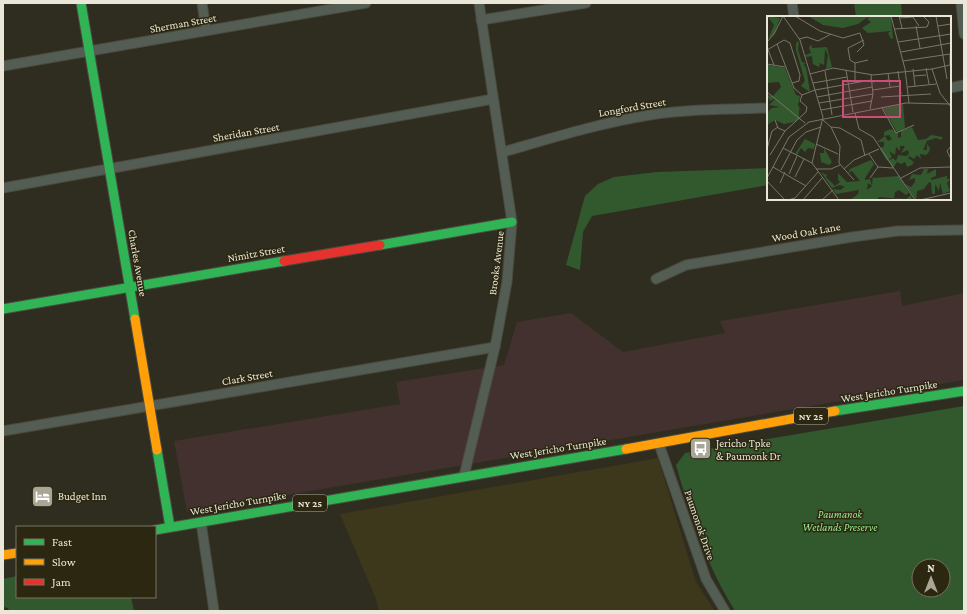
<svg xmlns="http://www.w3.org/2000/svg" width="967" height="614" viewBox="0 0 967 614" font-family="'Crimson Pro',serif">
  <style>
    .commercial { fill: #43312f }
    .built { fill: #3d371b }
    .green { fill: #32592d; fill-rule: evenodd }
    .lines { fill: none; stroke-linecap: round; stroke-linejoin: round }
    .street-casing { stroke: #4b4a3f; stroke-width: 11 }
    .fast-casing { stroke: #4b4a3f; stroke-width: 11 }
    .slow-casing { stroke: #4b4a3f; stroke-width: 11 }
    .jam-casing { stroke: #4b4a3f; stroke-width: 11 }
    .street { stroke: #545d54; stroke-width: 9 }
    .fast { stroke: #30b455; stroke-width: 9 }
    .slow { stroke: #ff9f0a; stroke-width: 9 }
    .jam { stroke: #e5322d; stroke-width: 9 }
    .labels { text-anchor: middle; stroke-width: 3; stroke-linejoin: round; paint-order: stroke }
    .shield { fill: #2b2710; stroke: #b1ad9d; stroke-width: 1 }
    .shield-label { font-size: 10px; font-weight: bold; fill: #eae7d9 }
    .street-label { font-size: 11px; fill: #eae7d9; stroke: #2b2710 }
    .poi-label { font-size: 11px; fill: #eae7d9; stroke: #2b2710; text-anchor: start }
    .park-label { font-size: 11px; font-style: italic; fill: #96e990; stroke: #2b2710 }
    .inset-road { fill: none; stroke: #7a776a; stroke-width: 1 }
    .view { fill: #cc4c7a; fill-opacity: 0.15; stroke: #cc4c7a; stroke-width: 2 }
    .inset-edge { fill: none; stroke: #eae7d9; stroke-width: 2 }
  </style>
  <rect width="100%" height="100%" fill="#2f2d20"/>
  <polygon class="commercial" points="900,291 902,306 964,293 964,380 187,512 174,441 400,404 396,382 504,365 517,322 571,313 623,352 725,333 720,321"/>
  <polygon class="built" points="658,458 696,582 715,611 379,611 376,599 340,514"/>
  <g class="green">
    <polygon points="854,3 901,3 902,15 886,17 856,17"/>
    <polygon points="768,168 768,185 592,216 583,232 580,270 566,265 585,196 598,184 614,177 657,172"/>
    <path d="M 964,406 L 964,611 L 735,611 C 706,564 691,518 676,465 L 685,453 ZM 919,566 L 943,566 L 943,590 L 919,590 Z"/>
    <polygon points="17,576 17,597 131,597 134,611 9,611 8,608 3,607 3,579"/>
  </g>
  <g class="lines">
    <defs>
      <g id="street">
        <polyline points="202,3 206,30"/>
        <polyline points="792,3 794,17"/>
        <polyline points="961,3 964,34"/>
        <polyline points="481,20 586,3"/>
        <polyline points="3,66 366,3"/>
        <polyline points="950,88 964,85"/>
        <path d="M 503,152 C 552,138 600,123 650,115 C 689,109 729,109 768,108"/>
        <polyline points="3,188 493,99"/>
        <polyline points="656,279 686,265 852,237 898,231 964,230"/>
        <polyline points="3,431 495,347"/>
        <polyline points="659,444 706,579 725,611"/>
        <polyline points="464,476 495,347 507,282 512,222 479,3"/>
        <polyline points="201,522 214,611"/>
      </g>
      <g id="fast">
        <polyline points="81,3 135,319"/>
        <polyline points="380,245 512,222"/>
        <polyline points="3,309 284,261"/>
        <polyline points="835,411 964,391"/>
        <polyline points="157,450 170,527"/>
        <polyline points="155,530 626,449"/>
      </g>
      <g id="slow">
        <polyline points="135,319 157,450"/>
        <polyline points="626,449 835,411"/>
        <polyline points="3,555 17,553"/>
      </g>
      <polyline id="jam" points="284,261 380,245"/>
    </defs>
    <use href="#street" class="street-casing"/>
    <use href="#fast" class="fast-casing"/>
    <use href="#slow" class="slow-casing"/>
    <use href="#jam" class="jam-casing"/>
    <use href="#street" class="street"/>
    <use href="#fast" class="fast"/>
    <use href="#slow" class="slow"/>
    <use href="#jam" class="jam"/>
  </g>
  <defs>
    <symbol id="bus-square" viewBox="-11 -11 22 22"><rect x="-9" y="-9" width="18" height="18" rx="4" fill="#a9a698" stroke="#2b2710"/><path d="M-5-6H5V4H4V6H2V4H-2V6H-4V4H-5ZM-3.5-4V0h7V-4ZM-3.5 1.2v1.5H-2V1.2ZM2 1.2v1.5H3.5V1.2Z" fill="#fff"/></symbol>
    <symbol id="hotel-square" viewBox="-11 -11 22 22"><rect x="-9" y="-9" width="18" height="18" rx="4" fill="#a9a698" stroke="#2b2710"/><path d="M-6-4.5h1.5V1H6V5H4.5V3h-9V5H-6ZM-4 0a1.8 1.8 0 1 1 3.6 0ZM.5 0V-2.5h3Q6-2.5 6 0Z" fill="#fff"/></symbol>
  </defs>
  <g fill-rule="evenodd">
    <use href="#bus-square" x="688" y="436" width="25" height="25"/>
    <use href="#hotel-square" x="30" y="484" width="25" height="25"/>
  </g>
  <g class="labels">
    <g class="shield">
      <rect x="794" y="408" width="34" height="16" rx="3"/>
      <rect x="293" y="495" width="34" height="16" rx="3"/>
    </g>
    <g class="shield-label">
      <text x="811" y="420">NY 25</text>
      <text x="310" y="507">NY 25</text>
    </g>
    <g class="street-label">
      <text transform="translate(183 23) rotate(-10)" y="4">Sherman Street</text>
      <text transform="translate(632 107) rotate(-10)" y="4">Longford Street</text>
      <text transform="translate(246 132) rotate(-10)" y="4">Sheridan Street</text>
      <text transform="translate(806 232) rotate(-10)" y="4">Wood Oak Lane</text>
      <text transform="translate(256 253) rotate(-10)" y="4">Nimitz Street</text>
      <text transform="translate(138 263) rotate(80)" y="4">Charles Avenue</text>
      <text transform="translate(496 263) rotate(-83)" y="4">Brooks Avenue</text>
      <text transform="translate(247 377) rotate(-10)" y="4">Clark Street</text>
      <text transform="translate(889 391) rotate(-9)" y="4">West Jericho Turnpike</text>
      <text transform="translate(558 448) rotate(-9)" y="4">West Jericho Turnpike</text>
      <text transform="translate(238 503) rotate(-10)" y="4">West Jericho Turnpike</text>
      <text transform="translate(700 525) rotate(71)" y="4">Paumonok Drive</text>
    </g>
    <g class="poi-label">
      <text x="716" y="447">Jericho Tpke<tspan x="716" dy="13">&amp; Paumonk Dr</tspan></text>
      <text x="58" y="500">Budget Inn</text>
    </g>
    <g class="park-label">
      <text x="840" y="518">Paumanok<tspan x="840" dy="13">Wetlands Preserve</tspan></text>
    </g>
  </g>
  <g transform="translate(767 16)">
    <rect width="184" height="184" fill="#2f2d20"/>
    <path d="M 0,0 L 13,2 L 7,18 L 1,23 L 7,9 ZM 41,0 L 102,0 L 91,8 L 76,12 L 56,9 ZM 103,0 L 124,0 L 126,22 L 124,23 L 121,17 L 124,15 L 101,17 L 95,12 L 104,6 L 100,3 ZM 32,25 L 31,34 L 35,46 L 38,47 L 37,50 L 39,51 L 43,76 L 34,70 L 38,65 L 29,34 L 29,27 ZM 44,28 L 45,32 L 60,31 L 65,51 L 59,53 L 61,39 L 58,33 L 57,49 L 53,47 L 52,51 L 46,48 L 45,40 L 39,41 L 38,39 L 44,37 L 42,32 ZM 1,49 L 18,52 L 29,79 L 33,80 L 31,89 L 34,95 L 32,93 L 32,103 L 27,106 L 17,108 L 8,104 L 0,109 L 0,96 L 5,92 L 13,91 L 2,89 L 9,82 L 3,85 L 0,79 L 6,80 L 14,71 L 12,66 L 0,67 ZM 136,88 L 138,112 L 130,116 L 116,92 ZM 145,111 L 151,124 L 159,123 L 164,119 L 176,121 L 174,124 L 169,122 L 160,125 L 156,134 L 160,134 L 160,128 L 163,132 L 162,136 L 159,139 L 153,138 L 154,143 L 150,139 L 147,143 L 142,140 L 141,142 L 147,146 L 145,149 L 140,151 L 138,146 L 134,148 L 130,146 L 126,152 L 121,145 L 126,142 L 129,145 L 131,139 L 139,140 L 142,138 L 141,134 L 134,137 L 138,130 L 133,130 L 133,135 L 129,131 L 128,139 L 122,135 L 125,141 L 120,145 L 113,133 L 117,130 L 117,126 L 110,126 L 118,120 L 121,125 L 125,123 L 122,119 L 117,120 L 117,116 L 124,113 L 131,117 L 131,122 L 134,121 L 134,115 ZM 38,123 L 48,128 L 47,133 L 41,132 L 38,136 L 34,132 L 30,139 L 28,138 ZM 57,132 L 65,146 L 62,149 L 54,146 L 53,137 L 57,137 ZM 104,144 L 107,148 L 98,162 L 98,164 L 103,163 L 105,170 L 101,167 L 100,174 L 105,170 L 106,159 L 106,162 L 132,160 L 142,177 L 139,179 L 132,174 L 128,176 L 127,182 L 139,183 L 144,179 L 145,184 L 112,181 L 110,184 L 83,184 L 91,178 L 92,174 L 69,178 L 66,173 L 73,174 L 78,171 L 73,169 L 65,172 L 54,156 L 60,159 L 59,161 L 68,170 L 73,166 L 71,164 L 71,157 L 80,166 L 93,165 L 85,155 L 81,157 L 83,153 ZM 157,153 L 161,153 L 160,158 L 169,153 L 169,160 L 164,162 L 164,164 L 180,160 L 180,163 L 183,163 L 180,167 L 183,175 L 176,178 L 173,167 L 172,175 L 168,168 L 168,178 L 165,178 L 164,167 L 162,166 L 157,173 L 150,175 L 149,184 L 138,168 L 144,171 L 148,166 L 148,162 L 142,164 L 145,158 L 154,159 Z" fill="#32592d"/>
    <path class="inset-road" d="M 16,0 L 33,24 L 56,101 L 45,147 L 72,184M 28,0 L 53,15 L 76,22 L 93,17 L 97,29 L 90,36M 124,0 L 138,53 L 142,87M 132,0 L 135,12M 169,0 L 180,63M 133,2 L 146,1 L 152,10M 149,10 L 153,32M 171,10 L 184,8M 127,13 L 160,11 L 162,6 L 156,0M 32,23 L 40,21 L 51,25 L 64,18M 17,24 L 23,27 L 33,59 L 32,65 L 25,67M 0,26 L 7,18 L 16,0M 131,26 L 184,18M 10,28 L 27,72 L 35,79M 0,31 L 7,49M 0,34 L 17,24M 134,36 L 184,27M 136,45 L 183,38M 88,47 L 83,44 L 81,32 L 97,24M 88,47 L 88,67M 88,47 L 101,44M 0,48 L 18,51M 159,52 L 162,68M 146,53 L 148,70M 165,53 L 173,77 L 184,91M 79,54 L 86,96M 58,55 L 65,99M 131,55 L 134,78M 121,57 L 123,71M 43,58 L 66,52 L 106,59 L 165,53 L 183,49 L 183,38M 147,60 L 159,59M 104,66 L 122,64M 46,67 L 80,61M 141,71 L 169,68M 106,74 L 133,70M 0,76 L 38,107M 50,81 L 105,71M 114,81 L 164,78M 52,87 L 106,78M 115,92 L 129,117 L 147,109M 103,93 L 106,78 L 104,59M 54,94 L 105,85M 88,97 L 92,113 L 106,121 L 148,184M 8,104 L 11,112 L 18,115M 56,104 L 64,111 L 73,112 L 94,124 L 98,140M 64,111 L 73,130 L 72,147 L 87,164M 49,128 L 71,138M 184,130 L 180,135 L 184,143M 16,132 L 45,147M 0,133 L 5,115 L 11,111M 102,138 L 111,151 L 126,152M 3,139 L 18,115 L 39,96 L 40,91 L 33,85 L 35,79 L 48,74 L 104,64M 6,151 L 39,170M 49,153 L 64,153 L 73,149M 77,153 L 87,144 L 112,133M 14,154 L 30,124 L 39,116 L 54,111M 22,158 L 30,140M 28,161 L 37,143M 0,162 L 22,121 L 42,106 L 139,87 L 184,88M 103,162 L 111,151M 134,162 L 153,152 L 183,151M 0,165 L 18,184M 13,167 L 18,156M 21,184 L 28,182 L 51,156M 36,184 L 55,162M 55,184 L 66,174M 153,184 L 184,177"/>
    <path class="view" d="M 76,65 L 133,65 L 133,101 L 76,101 Z"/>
    <rect width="184" height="184" class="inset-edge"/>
  </g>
  <rect width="967" height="614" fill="none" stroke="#eae7d9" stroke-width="8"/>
  <rect x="16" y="526" width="140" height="72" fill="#2b2710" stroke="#777460"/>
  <rect x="24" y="539" width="20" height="6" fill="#30b455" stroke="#777460"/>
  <text x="52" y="546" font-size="12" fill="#eae7d9">Fast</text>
  <rect x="24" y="559" width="20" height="6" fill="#ff9f0a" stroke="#777460"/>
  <text x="52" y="566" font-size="12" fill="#eae7d9">Slow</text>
  <rect x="24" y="579" width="20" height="6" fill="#e5322d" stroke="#777460"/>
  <text x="52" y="586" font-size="12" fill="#eae7d9">Jam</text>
  <g transform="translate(931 578)"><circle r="19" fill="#2b2710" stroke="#777460"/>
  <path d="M0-3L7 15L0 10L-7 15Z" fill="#a9a698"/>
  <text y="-6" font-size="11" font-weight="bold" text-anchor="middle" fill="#eae7d9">N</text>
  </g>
</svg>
